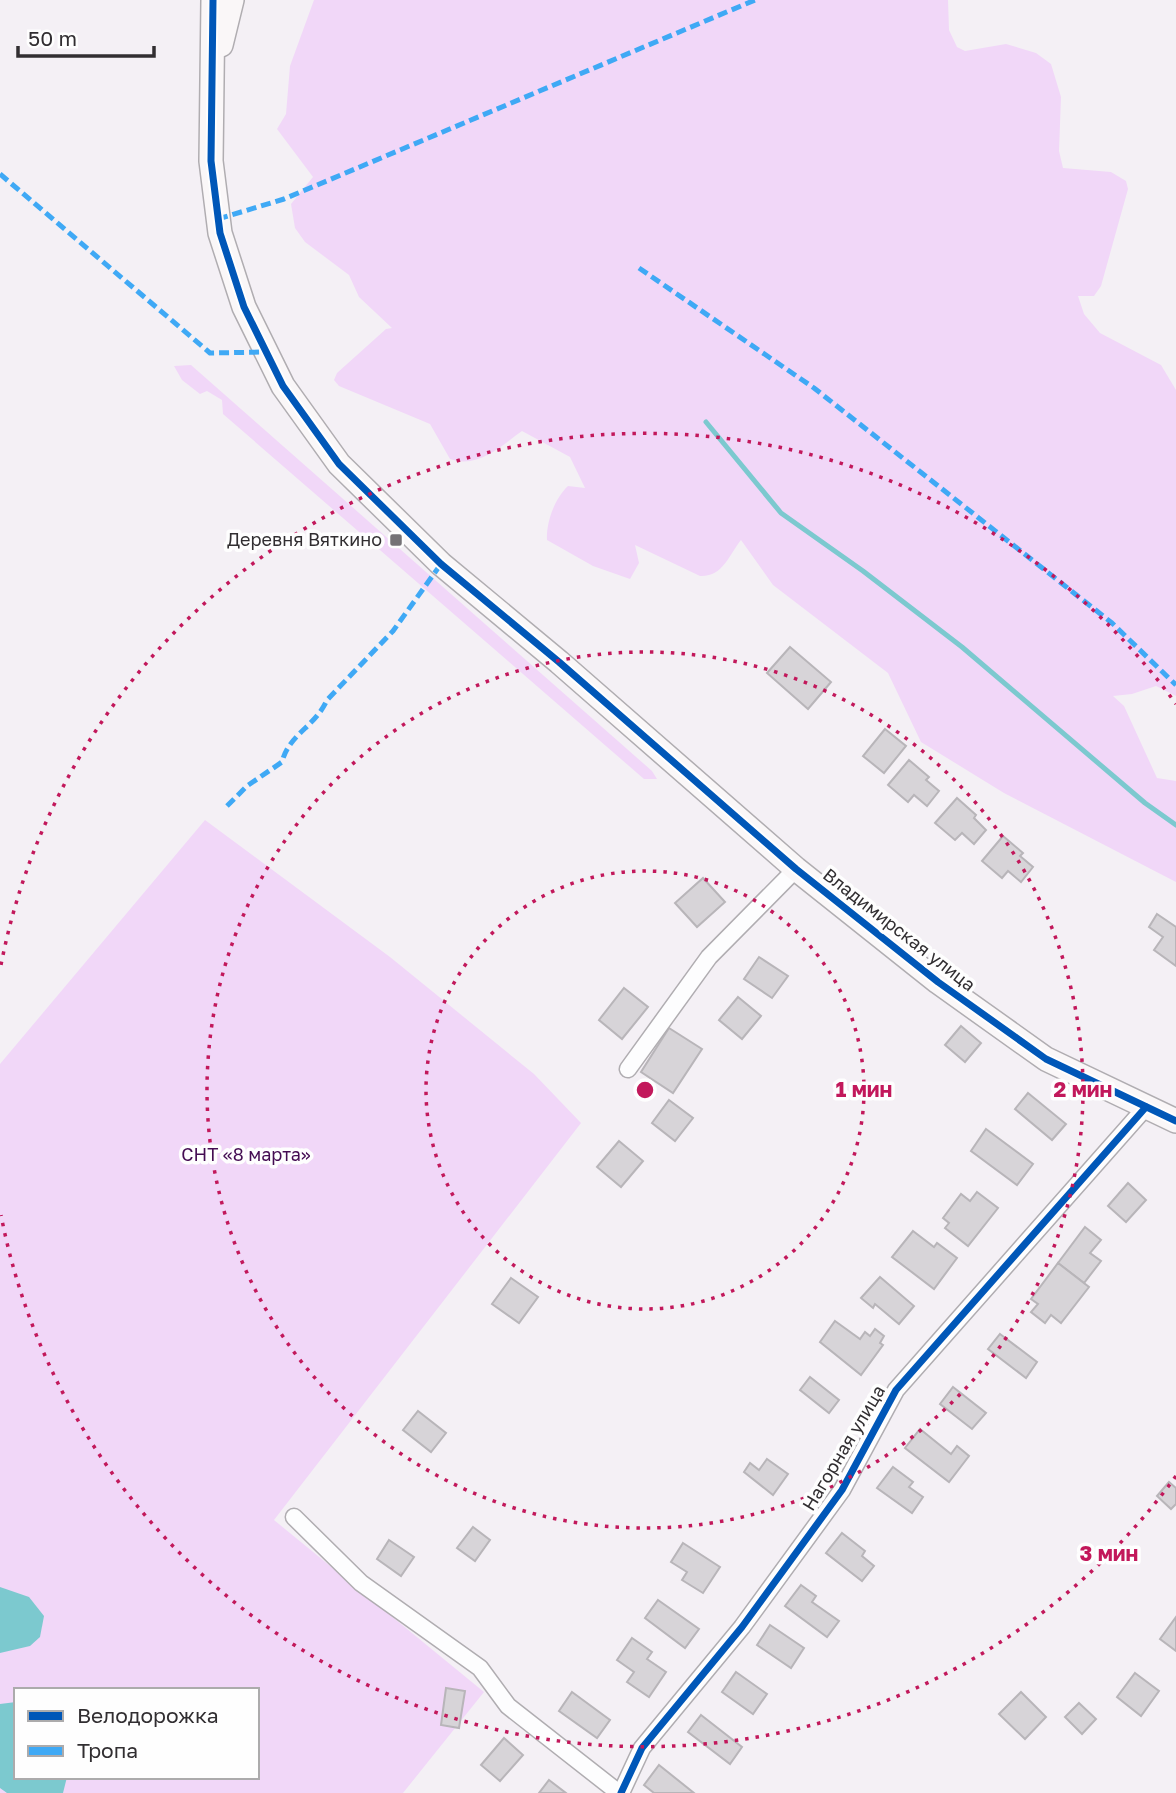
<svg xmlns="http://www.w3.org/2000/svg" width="1176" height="1793" viewBox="0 0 1176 1793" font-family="'Golos Text',sans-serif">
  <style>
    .green { fill: #f1d7f8; fill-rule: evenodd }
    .water { fill: #7cc9cf }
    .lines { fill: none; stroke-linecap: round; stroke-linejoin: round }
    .stream { stroke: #7cc9cf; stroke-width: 5 }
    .building { fill: #d7d4d8; stroke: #b8b5b9; stroke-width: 2 }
    .street-casing { stroke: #b0adb1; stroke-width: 19 }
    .secondary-casing { stroke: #b0adb1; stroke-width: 26 }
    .street { stroke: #fdfdfe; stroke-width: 16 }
    .secondary { stroke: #faf7f8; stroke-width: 23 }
    .quiet { stroke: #3fa9f5; stroke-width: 5; stroke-dasharray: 10 5; stroke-linecap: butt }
    .cycleway-casing { stroke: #fefefe; stroke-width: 11 }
    .cycleway { stroke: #0057b8; stroke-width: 7 }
    .ring { fill: none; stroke: #c2185b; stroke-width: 3.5; stroke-dasharray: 3.5 7 }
    .poi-dot { fill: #757276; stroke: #fefefe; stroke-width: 2.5 }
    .labels { text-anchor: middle; stroke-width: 7; stroke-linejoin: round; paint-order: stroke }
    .poi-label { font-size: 18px; fill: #312e31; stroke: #fefefe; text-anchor: end }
    .street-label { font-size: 18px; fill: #312e31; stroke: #fefefe }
    .park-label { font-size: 18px; fill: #440c52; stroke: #fefefe }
    .centre { fill: #c2185b; stroke: #fefefe; stroke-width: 3.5 }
    .ring-label { font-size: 21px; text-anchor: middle; font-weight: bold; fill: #c2185b; stroke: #fefefe; stroke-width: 7; stroke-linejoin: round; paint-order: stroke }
  </style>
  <rect width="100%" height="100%" fill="#f4f0f5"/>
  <g class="green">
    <path d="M 314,0 L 948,0 L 949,30 L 957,47 L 965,51 L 1006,44 L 1036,53 L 1051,64 L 1061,97 L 1059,151 L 1063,168 L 1111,172 L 1126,181 L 1128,189 L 1101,286 L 1094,296 L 1078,296 L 1084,314 L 1100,333 L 1161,365 L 1176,390 L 1176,696 L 1156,686 L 1132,694 L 1113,696 L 1124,706 L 1157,778 L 1176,781 L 1176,882 L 1004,793 L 921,742 L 888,673 L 773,585 L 741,540 C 729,555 723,577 700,576 L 635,545 L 639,563 L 630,579 L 593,566 L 547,540 C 546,522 555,498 568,486 L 585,488 L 570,457 L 522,431 C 501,446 478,469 450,459 L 430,424 L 339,386 L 334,380 L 337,373 L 386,329 L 392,328 L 359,297 L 349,275 L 305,242 L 295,228 L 291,204 L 313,177 L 277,129 L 286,114 L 290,66 Z"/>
    <polygon points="191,365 652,771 657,779 644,779 223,414 222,400 207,391 200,394 182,380 174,366"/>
    <path d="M 205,820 L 390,957 L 534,1074 L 581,1123 L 274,1520 L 484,1692 L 403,1793 L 0,1793 L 0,1064 ZM 16,1690 L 257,1690 L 257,1777 L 16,1777 Z"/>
  </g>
  <g class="water">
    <polygon points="0,1587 29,1597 44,1616 40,1637 30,1646 0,1653"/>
    <polygon points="16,1702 16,1777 67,1777 63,1793 7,1793 0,1788 0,1704"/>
  </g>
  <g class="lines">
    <polyline class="stream" points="706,422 781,513 863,571 962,647 1145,803 1176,825"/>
  </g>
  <g class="building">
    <polygon points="790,647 831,682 808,709 767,673"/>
    <polygon points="885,729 906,746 884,773 863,756"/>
    <polygon points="909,760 929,777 926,780 939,791 927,806 914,795 908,802 888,785"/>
    <polygon points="957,798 976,815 974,818 986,830 974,844 962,833 955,840 935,823"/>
    <polygon points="1003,836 1023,853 1020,856 1033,867 1021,882 1008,871 1002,878 982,861"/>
    <polygon points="703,878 725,902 697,927 675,903"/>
    <polygon points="1157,914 1176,927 1176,966 1154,950 1163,937 1149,927"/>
    <polygon points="759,957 788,976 772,998 744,979"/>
    <polygon points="624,988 648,1007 622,1039 599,1020"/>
    <polygon points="738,997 761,1016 742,1039 719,1020"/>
    <polygon points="961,1026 981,1043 965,1062 945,1045"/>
    <polygon points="669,1028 702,1049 673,1093 641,1072"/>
    <polygon points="1028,1093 1066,1124 1052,1140 1015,1109"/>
    <polygon points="669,1100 693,1118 675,1141 652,1123"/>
    <polygon points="986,1129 1033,1164 1017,1185 971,1151"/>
    <polygon points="619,1141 643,1161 621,1187 597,1167"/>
    <polygon points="1128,1183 1146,1200 1126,1222 1108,1206"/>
    <polygon points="977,1192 998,1208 968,1246 945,1228 949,1223 943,1218 961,1194 970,1201"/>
    <polygon points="1085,1227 1101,1240 1090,1253 1101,1261 1084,1283 1058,1263"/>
    <polygon points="913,1231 934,1247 937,1243 957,1258 934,1289 892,1257"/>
    <polygon points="1058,1263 1089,1287 1061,1323 1051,1315 1045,1323 1031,1312 1038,1304 1031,1299"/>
    <polygon points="880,1277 914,1306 899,1324 875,1304 873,1308 861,1298"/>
    <polygon points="511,1278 538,1297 519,1323 492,1304"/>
    <polygon points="835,1321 860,1339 865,1332 870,1336 875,1329 884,1336 880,1343 883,1345 861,1375 820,1342"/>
    <polygon points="1000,1334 1037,1362 1026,1378 988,1349"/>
    <polygon points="810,1377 839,1400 829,1413 800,1390"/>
    <polygon points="953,1387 986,1413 972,1429 940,1404"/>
    <polygon points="418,1411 446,1433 431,1452 403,1430"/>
    <polygon points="920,1429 951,1454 957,1446 969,1456 949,1482 905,1448"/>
    <polygon points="767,1459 788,1474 773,1495 744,1472 750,1463 759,1470"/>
    <polygon points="893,1467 913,1482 909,1487 923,1497 912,1513 877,1488"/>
    <polygon points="1169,1482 1176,1488 1176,1504 1171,1509 1157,1496"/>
    <polygon points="473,1527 490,1540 475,1561 457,1548"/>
    <polygon points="842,1533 865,1551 862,1556 874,1566 862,1581 826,1553"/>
    <polygon points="389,1540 414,1557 401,1576 377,1559"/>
    <polygon points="683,1543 720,1567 703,1593 682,1580 687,1572 671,1562"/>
    <polygon points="801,1585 816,1596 812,1602 839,1621 827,1637 785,1606"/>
    <polygon points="658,1600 699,1629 685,1648 645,1618"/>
    <polygon points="1176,1617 1176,1651 1160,1639"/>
    <polygon points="770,1625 804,1648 791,1668 757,1645"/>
    <polygon points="632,1638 652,1652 647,1659 666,1672 649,1697 627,1682 634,1672 617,1660"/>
    <polygon points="736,1672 767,1694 753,1714 722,1692"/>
    <polygon points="1135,1673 1159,1691 1141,1716 1117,1697"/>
    <polygon points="446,1688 465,1691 459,1728 441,1725"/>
    <polygon points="572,1692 610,1720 597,1738 559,1711"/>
    <polygon points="1021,1692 1046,1717 1025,1739 999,1714"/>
    <polygon points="1079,1703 1096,1719 1082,1734 1065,1717"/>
    <polygon points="701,1715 742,1747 730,1764 688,1732"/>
    <polygon points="504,1738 523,1755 500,1781 481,1765"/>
    <polygon points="659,1765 694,1793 654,1793 644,1785"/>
    <polygon points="549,1780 566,1793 539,1793"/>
  </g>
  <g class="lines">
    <defs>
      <g id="street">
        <polyline points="628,1069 709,957 796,869"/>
        <polyline points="294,1517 361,1583 480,1668 508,1706 619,1793"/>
        <polyline points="621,1793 642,1748 742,1627 842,1490 896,1390 1146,1107"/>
      </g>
      <g id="secondary">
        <polyline points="213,0 211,161 220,233 244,307 283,386 339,464 441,564 559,662 796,869 938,982 1046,1059 1176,1121"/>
        <polyline points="221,45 232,0"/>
      </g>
    </defs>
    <use href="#street" class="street-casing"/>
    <use href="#secondary" class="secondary-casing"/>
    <use href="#street" class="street"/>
    <use href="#secondary" class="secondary"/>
    <g class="quiet">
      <polyline points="0,174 210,353 266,352"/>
      <polyline points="218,219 284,199 755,0"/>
      <polyline points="639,268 814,388 1112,623 1176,685"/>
      <path d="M 227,806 L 247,786 L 282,762 C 289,734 315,727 327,700 L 393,631 L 441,564"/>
    </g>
    <defs>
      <g id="cycleway">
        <polyline points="213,0 211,161 220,233 244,307 283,386 339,464 441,564 559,662 796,869 938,982 1046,1059 1176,1121"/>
        <polyline points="621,1793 642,1748 742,1627 842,1490 896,1390 1146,1107"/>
      </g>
    </defs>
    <use href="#cycleway" class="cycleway-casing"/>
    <use href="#cycleway" class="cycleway"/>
  </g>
  <g class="ring">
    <circle cx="645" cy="1090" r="219"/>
    <circle cx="645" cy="1090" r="438"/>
    <path d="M1176 1476A656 656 0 0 1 1 1215M1 965A656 656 0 0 1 1176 704"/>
  </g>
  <rect class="poi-dot" x="389" y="533" width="14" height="14" rx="3.5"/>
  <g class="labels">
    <g class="poi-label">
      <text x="382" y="546">Деревня Вяткино</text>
    </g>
    <g class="street-label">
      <text transform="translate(899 930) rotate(38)" y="6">Владимирская улица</text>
      <text transform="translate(844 1448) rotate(-59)" y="6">Нагорная улица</text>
    </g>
    <g class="park-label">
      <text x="246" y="1161">СНТ «8 марта»</text>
    </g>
  </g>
  <circle cx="645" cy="1090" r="10" class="centre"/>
  <g class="ring-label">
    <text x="864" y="1097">1 мин</text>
    <text x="1083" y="1097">2 мин</text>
    <text x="1109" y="1561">3 мин</text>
  </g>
  <rect x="14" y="1688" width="245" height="91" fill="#fefefe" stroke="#acabac" stroke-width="2"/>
  <rect x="28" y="1711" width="35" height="10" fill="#0057b8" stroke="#acabac" stroke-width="2"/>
  <text x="77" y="1723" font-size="21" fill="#312e31">Велодорожка</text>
  <rect x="28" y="1746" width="35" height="10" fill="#3fa9f5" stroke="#acabac" stroke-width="2"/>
  <text x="77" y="1758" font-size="21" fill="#312e31">Тропа</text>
  <path d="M18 46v10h136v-10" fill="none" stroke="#312e31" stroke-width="3.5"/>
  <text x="28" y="46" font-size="21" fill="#312e31" stroke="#fefefe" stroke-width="5" paint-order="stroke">50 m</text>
</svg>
